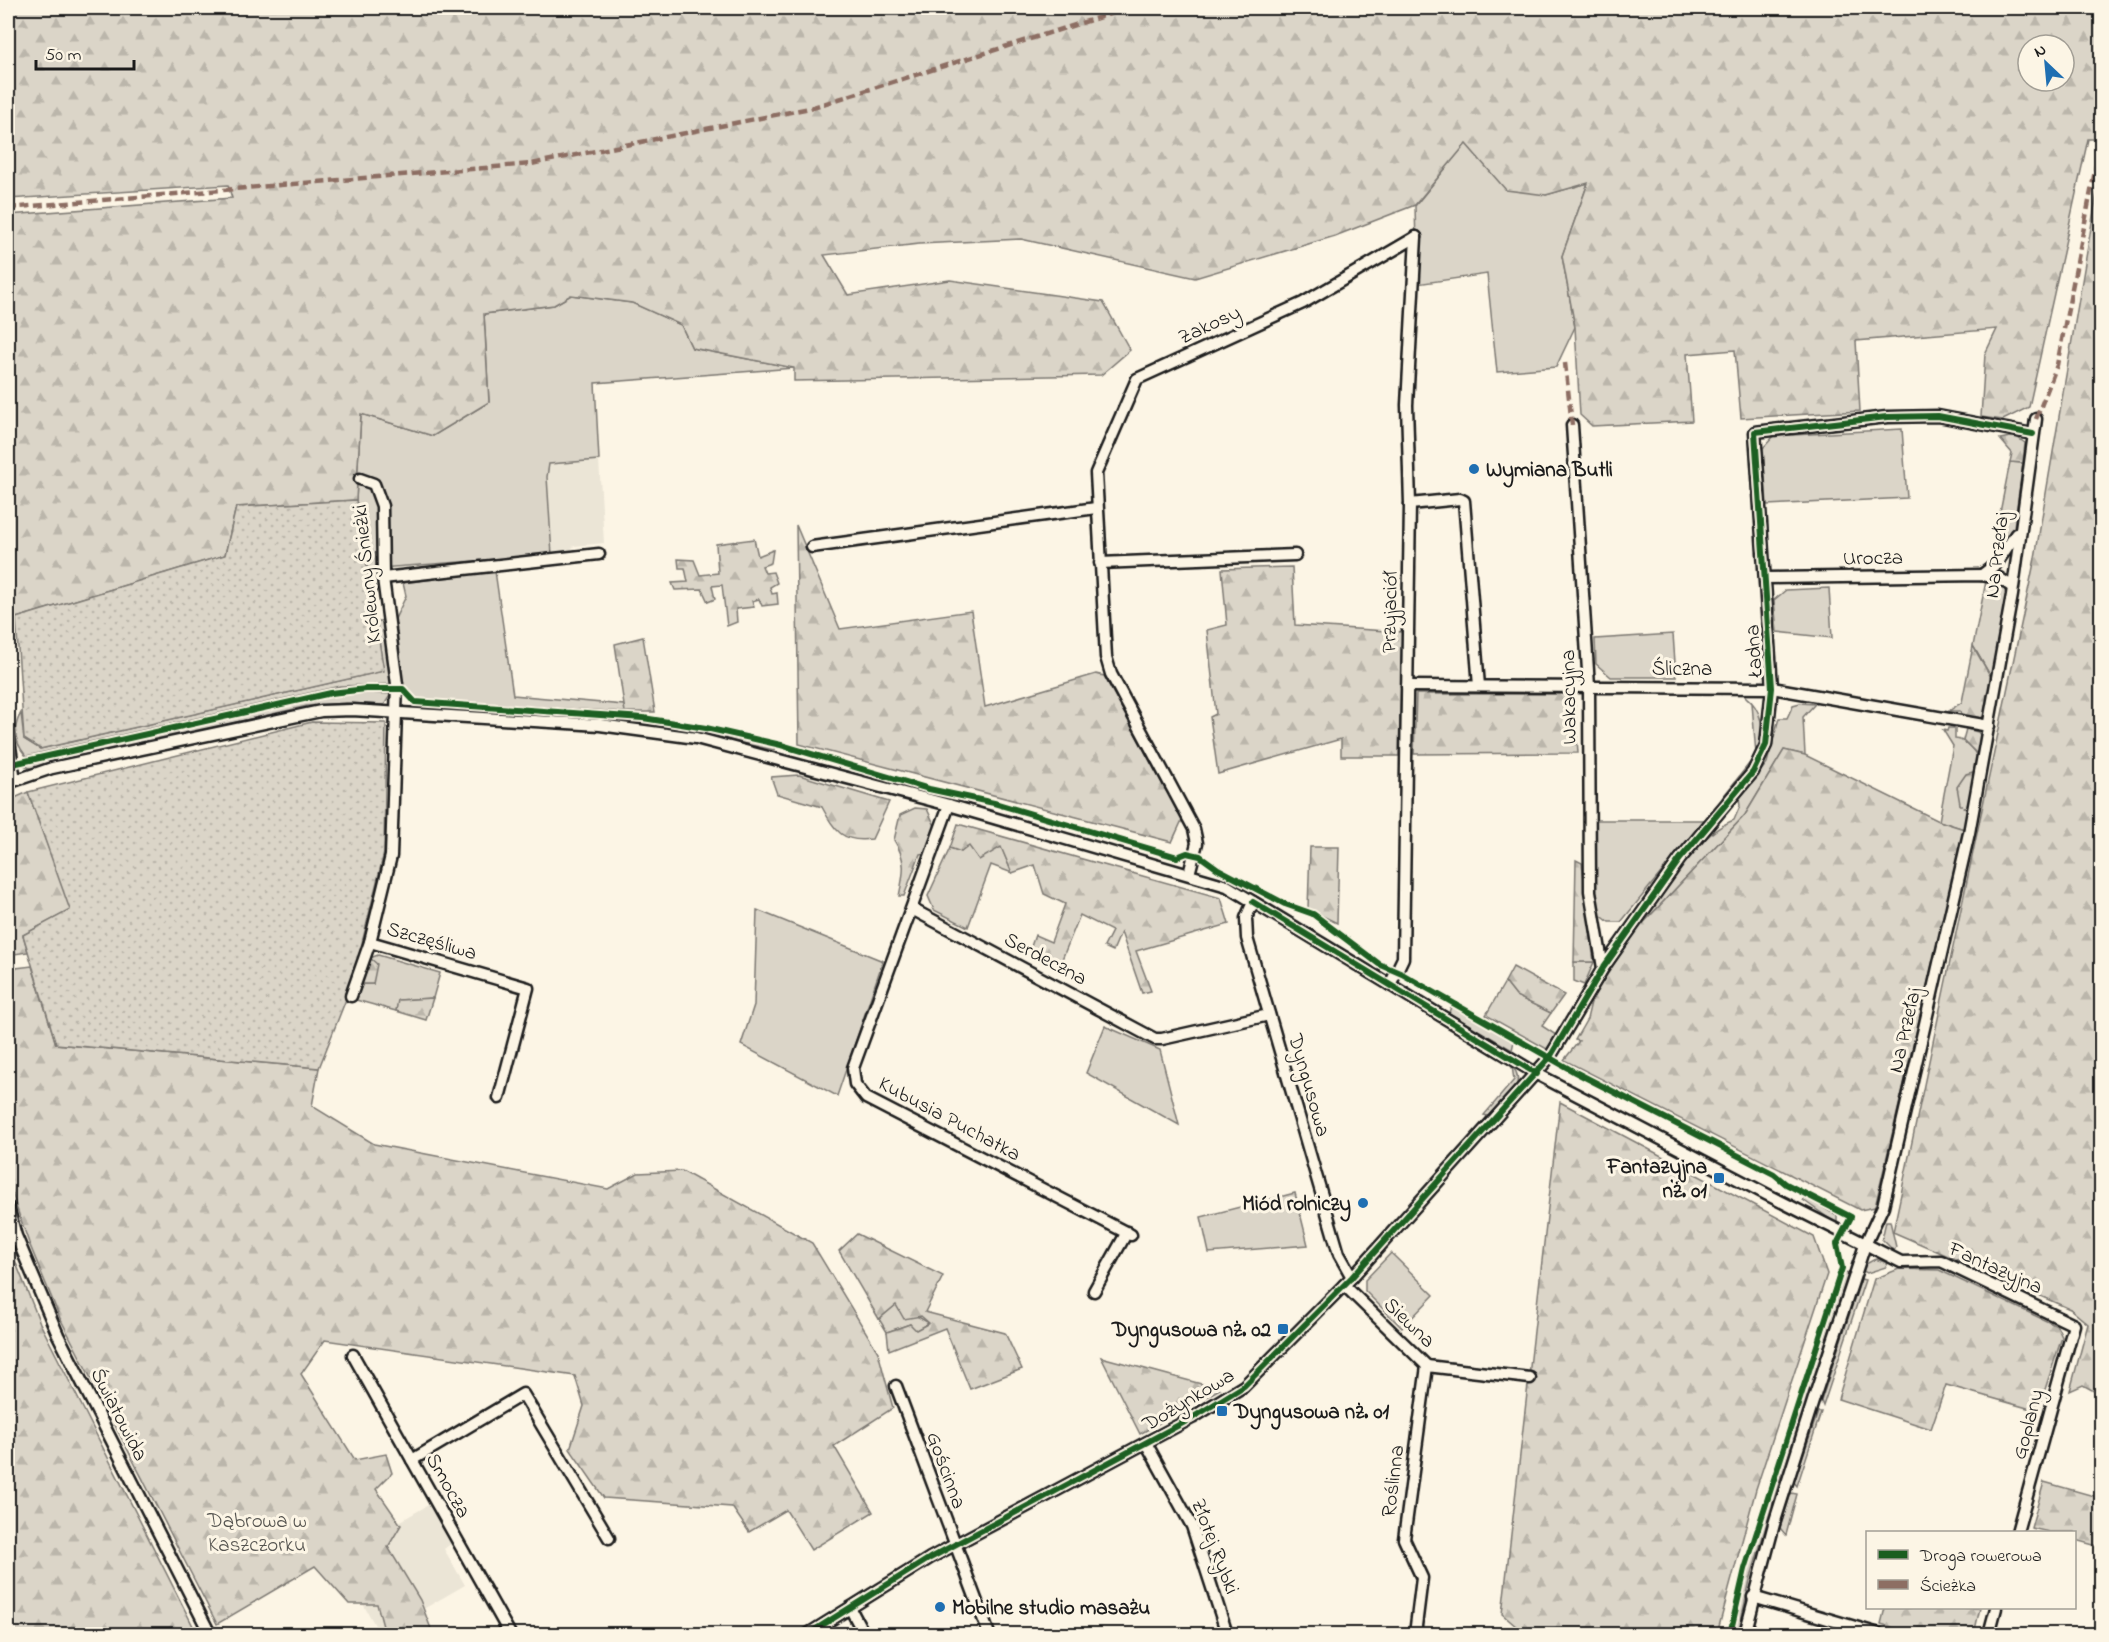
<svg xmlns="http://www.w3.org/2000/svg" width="2109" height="1642" viewBox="0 0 2109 1642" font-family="'Indie Flower',sans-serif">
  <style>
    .built { fill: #ebe5d6 }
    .green { fill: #dbd5c8; stroke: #7c7872; stroke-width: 1.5 }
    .forest { fill: url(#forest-firs); stroke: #7c7872; stroke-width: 1.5; fill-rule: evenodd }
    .garden { fill: url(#garden-dots); stroke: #7c7872; stroke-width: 1.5 }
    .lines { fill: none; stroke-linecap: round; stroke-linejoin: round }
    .street-casing { stroke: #1c1c1c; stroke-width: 15 }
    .street { stroke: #fcf5e5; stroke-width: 10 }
    .quiet { stroke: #8d6e63; stroke-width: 4.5; stroke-dasharray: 9 4.5; stroke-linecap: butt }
    .cycleway-casing { stroke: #fcf5e5; stroke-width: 10 }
    .cycleway { stroke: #1b5e20; stroke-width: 6 }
    .poi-dot { fill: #1f6fb2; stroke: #fcf5e5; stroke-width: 2 }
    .labels { text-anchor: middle; stroke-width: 6; stroke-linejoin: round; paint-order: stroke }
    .street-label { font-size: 21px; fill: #1c1c1c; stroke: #fcf5e5 }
    .poi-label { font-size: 21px; font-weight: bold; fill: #1c1c1c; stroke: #fcf5e5; text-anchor: start }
    .park-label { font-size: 21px; fill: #555450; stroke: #fcf5e5 }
  </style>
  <defs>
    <pattern id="forest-firs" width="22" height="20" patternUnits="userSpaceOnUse" patternTransform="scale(1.5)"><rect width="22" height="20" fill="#dbd5c8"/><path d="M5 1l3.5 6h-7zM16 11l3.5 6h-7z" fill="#bbb6ab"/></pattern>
    <pattern id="garden-dots" width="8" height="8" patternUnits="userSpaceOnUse" patternTransform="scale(1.5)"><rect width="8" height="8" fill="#dbd5c8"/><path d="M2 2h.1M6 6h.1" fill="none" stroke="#bbb6ab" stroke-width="1.8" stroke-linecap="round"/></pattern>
  </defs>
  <rect width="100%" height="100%" fill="#fcf5e5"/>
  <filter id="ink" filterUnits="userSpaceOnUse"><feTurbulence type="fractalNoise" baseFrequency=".0167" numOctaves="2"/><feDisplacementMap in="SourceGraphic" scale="12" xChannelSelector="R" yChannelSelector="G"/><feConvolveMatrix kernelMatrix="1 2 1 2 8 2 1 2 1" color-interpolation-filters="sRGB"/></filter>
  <g filter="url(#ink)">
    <g class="built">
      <polygon points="599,460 604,543 574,546 567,554 552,555 547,477 549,464"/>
      <polygon points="430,1504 452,1543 444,1549 465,1585 380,1634 337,1558"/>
    </g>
    <g class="green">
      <polygon points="1466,143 1546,195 1588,183 1562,256 1575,327 1556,367 1497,372 1487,274 1417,284 1415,206"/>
      <polygon points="571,295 633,303 681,325 692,348 794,368 595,383 599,460 549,464 547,477 552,555 367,569 356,500 361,414 433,436 489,402 484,314 554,305"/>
      <polygon points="1902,429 1907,498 1767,505 1763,448 1774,436"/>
      <polygon points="2010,462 2023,463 2014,527 2010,536 1995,538"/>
      <polygon points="495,571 513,695 624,705 625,712 416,699 404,685 400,685 394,621 406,596 403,583"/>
      <path d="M 1986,581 C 1998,581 2003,582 2006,594 L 1991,677 L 1973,646 Z"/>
      <polygon points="1829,588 1832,638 1777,632 1774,600 1786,590"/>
      <path d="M 383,620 L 391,684 L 340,686 L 26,756 C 15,743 12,728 21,713 L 24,739 L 40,749 L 383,671 L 376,622 Z"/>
      <polygon points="1673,634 1676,677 1611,677 1596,664 1595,639"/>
      <polygon points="367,693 391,694 384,705 346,703 307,706 32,769 23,765 335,696"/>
      <path d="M 1745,696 C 1780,722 1755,781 1722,798 L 1756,755 L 1752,703 Z"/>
      <path d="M 1800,703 L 1815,704 L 1803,717 L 1805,755 L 1784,750 L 1745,815 L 1634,933 C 1659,898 1695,834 1734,820 L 1740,806 L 1739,799 L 1767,763 L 1779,718 L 1787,718 L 1793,705 Z"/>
      <polygon points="438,706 644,720 775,747 774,750 643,723 438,709"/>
      <path d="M 1948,728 L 1955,728 L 1955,739 C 1967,740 1974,750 1979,760 L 1960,804 L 1967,810 L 1964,829 L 1939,821 L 1953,746 L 1943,730 L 1947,731 Z"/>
      <polygon points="1596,820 1704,820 1621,922 1609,922 1594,910"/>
      <polygon points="968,846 1001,846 1012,873 991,865 968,927 934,910 928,896 950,848 961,852"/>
      <polygon points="757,910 883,961 837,1096 741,1045 754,1005"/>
      <polygon points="378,955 440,973 433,998 399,1000 396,1011 356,1000 361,984 373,984 370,958"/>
      <polygon points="1574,962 1594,962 1584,985 1574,981"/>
      <polygon points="1505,982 1516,996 1551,1013 1542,1026 1556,1035 1547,1049 1486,1015"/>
      <polygon points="1451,1006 1514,1041 1512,1050 1449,1013"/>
      <polygon points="1105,1026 1160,1050 1179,1125 1086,1073"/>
      <path d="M 1512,1066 C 1529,1085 1503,1103 1491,1117 L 1484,1115 L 1514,1080 Z"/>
      <polygon points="1295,1193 1308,1245 1209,1253 1201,1217"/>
      <polygon points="1806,1197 1837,1216 1837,1224 1803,1200"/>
      <polygon points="1886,1221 1890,1221 1896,1247 1894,1251 1882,1239"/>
      <polygon points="1391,1253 1434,1295 1402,1328 1365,1291 1365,1280"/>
      <polygon points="1875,1259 1888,1263 1886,1267 1867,1273 1863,1271 1866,1264"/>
      <polygon points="1843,1272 1848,1274 1783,1474 1779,1472"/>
      <polygon points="1861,1279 1865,1280 1823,1406 1821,1401"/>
      <polygon points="896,1304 929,1323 915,1331 910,1324 887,1332 879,1319"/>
      <polygon points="1818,1412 1821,1412 1797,1486 1794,1482"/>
      <polygon points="1778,1475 1781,1476 1750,1580 1738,1634 1733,1634 1746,1577"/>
      <polygon points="1791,1493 1797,1494 1786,1535 1780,1528"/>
    </g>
    <g class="forest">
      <path d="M 8,8 L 2101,8 L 2101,139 L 2088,139 L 2029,407 L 2003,420 L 1981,417 L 1985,354 L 1997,329 L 1856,341 L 1860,411 L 1741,418 L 1735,350 L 1687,354 L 1692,421 L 1592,426 L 1580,415 L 1575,327 L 1562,256 L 1588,183 L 1546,195 L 1506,190 L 1466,144 L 1415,205 L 1335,236 L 1195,278 L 1021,239 L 919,244 L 824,255 L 848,295 L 950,280 L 1103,302 L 1130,350 L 1101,375 L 794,381 L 794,368 L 692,348 L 681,325 L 632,303 L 571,295 L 554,305 L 484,314 L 489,402 L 433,436 L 361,414 L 356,500 L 236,507 L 225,555 L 16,618 L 8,588 L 8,215 L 232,198 L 228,185 L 8,199 ZM 2028,45 L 2064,45 L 2064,81 L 2028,81 Z"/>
      <polygon points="2101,169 2102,1395 2101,1395 2083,1385 2070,1391 2088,1324 2070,1309 1893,1232 2035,558"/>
      <polygon points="2015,436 2025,443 2023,463 2010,462 2012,453 2000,439"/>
      <polygon points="796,525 840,629 971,611 985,707 1096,674 1104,676 1182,820 1172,842 799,744"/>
      <polygon points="754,539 758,556 773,550 771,563 762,566 765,573 773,572 777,583 770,587 772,594 777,593 778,604 762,606 759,599 752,601 754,607 736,609 737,622 727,626 722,585 712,586 715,599 708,602 702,589 675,590 672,583 688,582 685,568 679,568 678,559 694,560 700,575 718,573 716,544"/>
      <polygon points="1292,567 1295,625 1402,632 1399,756 1341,756 1341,739 1218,774 1210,717 1216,714 1207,630 1227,625 1222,569"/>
      <polygon points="643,637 655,712 625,712 615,644"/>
      <polygon points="1973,646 1991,677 1985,715 1979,719 1962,716 1960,711 1949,711 1962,702"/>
      <polygon points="1416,694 1574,694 1578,753 1414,754"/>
      <polygon points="1966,729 1978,732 1981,736 1979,760 1975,752 1963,740"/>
      <polygon points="1784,750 1805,755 1939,821 1964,829 1875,1207 1860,1210 1564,1060 1579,1041 1575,1040 1587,1019 1592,998 1634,933 1745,815"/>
      <polygon points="1976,771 1967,810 1960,804 1957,787 1966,774"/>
      <path d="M 799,775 L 889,802 L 872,839 C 842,843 835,831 822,807 L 777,794 L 771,777 Z"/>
      <polygon points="28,792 71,910 23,935 28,952 8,955 8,801"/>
      <path d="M 915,808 L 927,809 L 935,826 L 926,853 L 920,854 L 904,896 L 899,896 C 904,873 907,860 894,840 L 900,815 Z"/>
      <polygon points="958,824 1221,898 1229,924 1136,951 1151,991 1142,993 1121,932 1113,951 1104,947 1112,931 1080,915 1058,969 1028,955 1035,935 1051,942 1065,904 1044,894 1035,865 1012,873 1001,847 979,860 969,846 961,852 950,848"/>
      <polygon points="1310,847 1339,847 1337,923 1308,909"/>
      <polygon points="1576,860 1582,863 1594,962 1574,962"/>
      <polygon points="370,958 377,964 373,984 361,984"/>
      <polygon points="32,966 56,1044 319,1068 312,1106 374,1144 608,1189 638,1173 682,1171 812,1243 878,1352 893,1408 834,1446 873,1512 811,1550 786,1510 749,1532 732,1507 604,1498 570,1449 584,1406 575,1376 325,1340 301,1374 355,1460 386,1454 392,1473 376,1489 401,1525 388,1547 420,1600 433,1634 385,1634 377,1604 349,1604 315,1566 217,1624 60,1318 29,1243 16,1206 8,1177 8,969"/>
      <polygon points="1513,967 1564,995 1551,1013 1516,996 1505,982"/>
      <polygon points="433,998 426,1020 396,1011 398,1000"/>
      <polygon points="1560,1102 1814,1237 1827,1274 1756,1489 1717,1634 1525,1634 1502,1614"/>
      <polygon points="857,1234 943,1276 925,1312 1005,1333 1022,1369 970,1389 945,1328 889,1350 887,1332 910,1324 916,1330 929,1323 921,1316 904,1319 896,1305 879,1319 839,1251"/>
      <polygon points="8,1243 40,1323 197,1634 8,1634"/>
      <polygon points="1899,1269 1939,1270 2057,1326 2062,1337 2038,1411 1946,1385 1931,1429 1838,1399 1874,1279"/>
      <polygon points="1101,1357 1220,1389 1140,1434"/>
      <polygon points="2044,1482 2101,1498 2101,1547 2075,1540 2074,1532 2049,1532 2031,1528"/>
      <polygon points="1885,1608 1980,1608 1974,1634 1914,1634 1881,1624"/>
    </g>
    <g class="garden">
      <polygon points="356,500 384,671 40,749 24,739 16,618 225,555 236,507"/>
      <polygon points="312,722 386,723 384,853 352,984 319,1068 56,1044 23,935 70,910 28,792"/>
    </g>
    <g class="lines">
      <defs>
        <g id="street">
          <polyline points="1572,425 1589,686 1590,891 1603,968"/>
          <polyline points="360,479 374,484 382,506 383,578 397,684 391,856 370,942 528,988 499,1098"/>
          <polyline points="1410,504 1460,499 1464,501 1479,686"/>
          <polyline points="812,547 1096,508"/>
          <polyline points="1100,563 1295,555"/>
          <polyline points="1982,575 1996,564 2016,534"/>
          <polyline points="383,578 599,554"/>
          <polyline points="1765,578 1982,575 1999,578 2011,586"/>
          <polyline points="1407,686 1772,688 1989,726"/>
          <polyline points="8,734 15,780"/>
          <polyline points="8,783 52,768 321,711 352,710 600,725 696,738 949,805 1227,886 1537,1074 1766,1194 1901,1262 1941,1261 2074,1325 2017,1532"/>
          <polyline points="949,805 853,1068 855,1084 866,1098 1131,1235"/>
          <polyline points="1189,874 1197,843 1194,829 1111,674 1106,657 1096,473 1137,379 1303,303 1416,237"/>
          <polyline points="1253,902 1246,918 1247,938 1339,1254 1352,1277"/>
          <polyline points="912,909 1155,1039 1162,1039 1269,1015"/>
          <polyline points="1390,985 1403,958 1410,504 1407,405 1416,237"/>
          <polyline points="351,996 370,942"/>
          <polyline points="8,1207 16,1236 58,1335 210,1634"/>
          <polyline points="1344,1285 1427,1366 1530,1378"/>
          <polyline points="1094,1291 1127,1232"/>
          <polyline points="353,1355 510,1634"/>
          <polyline points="896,1386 989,1634"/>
          <polyline points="1146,1443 1192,1526 1227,1634"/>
          <polyline points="412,1460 523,1394 609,1538"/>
          <polyline points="1753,1597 1879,1634"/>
          <polyline points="850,1608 864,1634"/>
          <polyline points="808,1634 930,1558 1192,1418 1244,1386 1352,1277 1550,1057 1603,968 1680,859 1753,772 1766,745 1772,688 1755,432 1887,417 1938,416 2033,434"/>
          <polyline points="1415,1634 1422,1578 1404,1539 1427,1366"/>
          <polyline points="1745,1634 1774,1524 1815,1395 1865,1245 1883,1206 1969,833 2012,595 2036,419"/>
          <polyline points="1989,1634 1996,1608"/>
        </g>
      </defs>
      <use href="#street" class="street-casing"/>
      <use href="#street" class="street"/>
      <g class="quiet">
        <polyline points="8,208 531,164 810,108 1129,8"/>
        <polyline points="1565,363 1572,425"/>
        <polyline points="2036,419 2057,365 2102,135"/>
      </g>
      <defs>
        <g id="cycleway">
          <polyline points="8,765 331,693 366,689 403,689 415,702 643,718 706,728 781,745 929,789 994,803 1177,857 1187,853 1200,856 1218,869 1285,904 1313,914 1379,964 1402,974 1573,1071 1774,1174 1786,1184 1851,1217 1837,1244 1842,1268 1745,1569 1730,1634"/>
          <polyline points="1253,902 1537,1074"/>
          <polyline points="808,1634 930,1558 1192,1418 1244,1386 1352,1277 1550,1057 1603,968 1680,859 1753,772 1766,745 1772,688 1755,432 1887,417 1938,416 2033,434"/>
        </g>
      </defs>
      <use href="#cycleway" class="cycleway-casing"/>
      <use href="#cycleway" class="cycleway"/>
    </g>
  </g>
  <g class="poi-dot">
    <circle cx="1474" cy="469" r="6"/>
    <rect x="1713" y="1172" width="12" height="12" rx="3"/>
    <circle cx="1363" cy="1203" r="6"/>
    <rect x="1277" y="1323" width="12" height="12" rx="3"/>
    <rect x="1216" y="1405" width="12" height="12" rx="3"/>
    <circle cx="940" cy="1607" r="6"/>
  </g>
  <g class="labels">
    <g class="street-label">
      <text transform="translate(1209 324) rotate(-25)" y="7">Zakosy</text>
      <text transform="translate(1996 555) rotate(-83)" y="7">Na Przełaj</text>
      <text transform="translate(1873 557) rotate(-1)" y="7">Urocza</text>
      <text transform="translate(366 574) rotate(-96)" y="7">Królewny Śnieżki</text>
      <text transform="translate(1389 612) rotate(-89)" y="7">Przyjaciół</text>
      <text transform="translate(1753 651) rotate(-94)" y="7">Ładna</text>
      <text x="1682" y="675">Śliczna</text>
      <text transform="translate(1568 697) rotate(-91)" y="7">Wakacyjna</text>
      <text transform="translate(432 940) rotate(16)" y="7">Szczęśliwa</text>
      <text transform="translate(1046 958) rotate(28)" y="7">Serdeczna</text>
      <text transform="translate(1904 1030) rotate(-77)" y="7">Na Przełaj</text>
      <text transform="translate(1310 1085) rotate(74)" y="7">Dyngusowa</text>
      <text transform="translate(950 1118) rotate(28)" y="7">Kubusia Puchatka</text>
      <text transform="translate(1996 1267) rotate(24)" y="7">Fantazyjna</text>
      <text transform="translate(1410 1322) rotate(44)" y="7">Siewna</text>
      <text transform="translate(1188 1399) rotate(-31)" y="7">Dożynkowa</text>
      <text transform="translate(120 1414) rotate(63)" y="7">Światowida</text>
      <text transform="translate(2027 1424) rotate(-75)" y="7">Goplany</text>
      <text transform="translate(947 1470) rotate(70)" y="7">Gościnna</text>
      <text transform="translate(1392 1481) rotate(-83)" y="7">Roślinna</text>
      <text transform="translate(449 1485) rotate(61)" y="7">Smocza</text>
      <text transform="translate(1216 1546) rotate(69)" y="7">Złotej Rybki</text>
    </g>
    <g class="poi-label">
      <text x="1486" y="476">Wymiana Butli</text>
      <text x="1707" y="1173" text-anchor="end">Fantazyjna<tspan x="1707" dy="24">nż. 01</tspan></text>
      <text x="1351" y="1210" text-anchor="end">Miód rolniczy</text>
      <text x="1271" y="1336" text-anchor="end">Dyngusowa nż. 02</text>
      <text x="1234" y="1418">Dyngusowa nż. 01</text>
      <text x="952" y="1614">Mobilne studio masażu</text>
    </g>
    <g class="park-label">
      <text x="257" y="1527">Dąbrowa w<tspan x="257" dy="24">Kaszczorku</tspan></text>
    </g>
  </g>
  <rect width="2109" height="1642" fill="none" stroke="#fcf5e5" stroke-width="30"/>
  <rect x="15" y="15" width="2079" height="1612" fill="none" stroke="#1c1c1c" stroke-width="2" filter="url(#ink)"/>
  <rect x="1866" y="1531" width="210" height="78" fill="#fcf5e5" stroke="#a29e95" stroke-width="1.5"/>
  <rect x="1878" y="1550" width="30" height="9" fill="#1b5e20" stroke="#a29e95" stroke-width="1.5"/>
  <text x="1920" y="1561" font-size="18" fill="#1c1c1c">Droga rowerowa</text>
  <rect x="1878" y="1580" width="30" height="9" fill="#8d6e63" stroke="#a29e95" stroke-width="1.5"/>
  <text x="1920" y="1591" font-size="18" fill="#1c1c1c">Ścieżka</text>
  <g transform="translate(2046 63) rotate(334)"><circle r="28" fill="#fcf5e5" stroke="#a29e95" stroke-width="1.5"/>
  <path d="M0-4.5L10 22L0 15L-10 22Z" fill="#1f6fb2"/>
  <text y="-9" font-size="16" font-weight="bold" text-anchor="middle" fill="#1c1c1c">N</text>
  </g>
  <path d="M36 60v9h98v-9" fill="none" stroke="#1c1c1c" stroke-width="3"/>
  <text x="45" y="60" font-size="18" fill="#1c1c1c" stroke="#fcf5e5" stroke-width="4.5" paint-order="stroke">50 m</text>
</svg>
